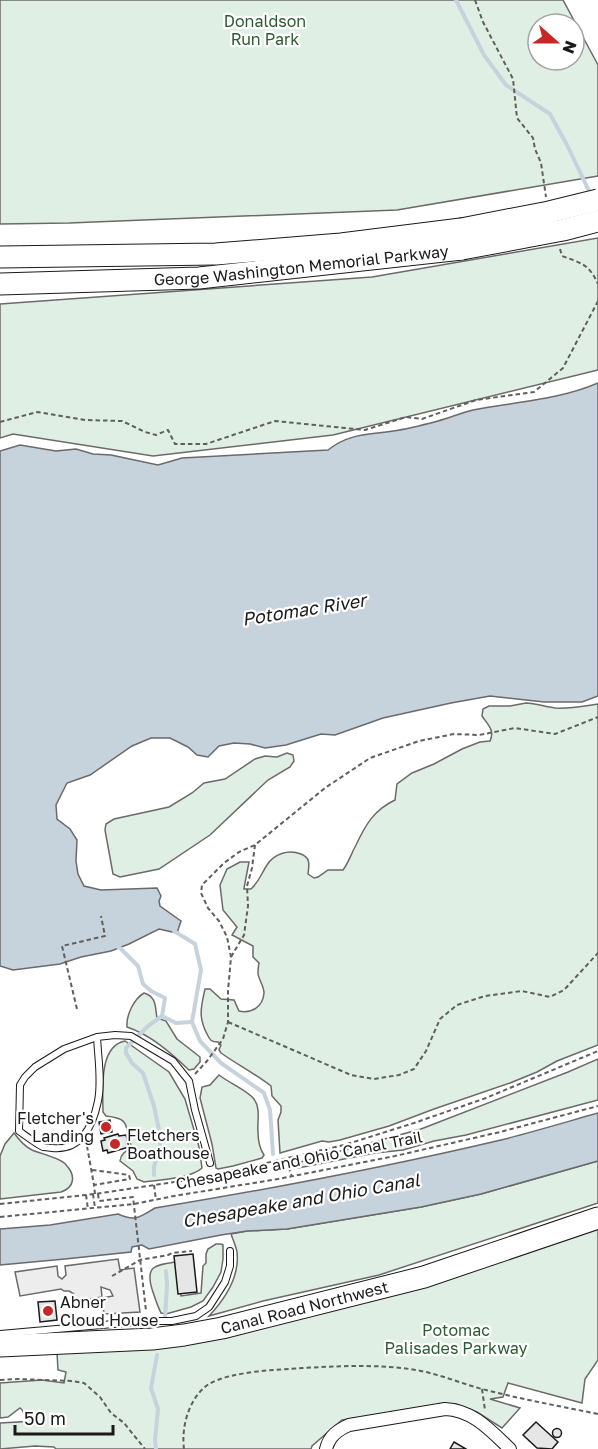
<svg xmlns="http://www.w3.org/2000/svg" width="598" height="1449" viewBox="0 0 598 1449" font-family="'Golos Text',sans-serif">
  <style>
    .green { fill: #e0efe3; stroke: #6a6a6a; stroke-width: 1.5; fill-rule: evenodd }
    .parking { fill: #ededed; stroke: #6a6a6a; stroke-width: 1.5 }
    .water { fill: #c6d2dc; stroke: #6a6a6a; stroke-width: 1.5 }
    .lines { fill: none; stroke-linecap: round; stroke-linejoin: round }
    .stream { stroke: #c6d2dc; stroke-width: 4 }
    .building { fill: #e6e6e6; stroke: #1a1a1a; stroke-width: 1.5 }
    .lane-casing { stroke: #1a1a1a; stroke-width: 8 }
    .street-casing { stroke: #1a1a1a; stroke-width: 14 }
    .highway-casing { stroke: #1a1a1a; stroke-width: 23 }
    .path { stroke: #5f5f5f; stroke-width: 2; stroke-dasharray: 4.5 3; stroke-linecap: butt }
    .lane { stroke: #fff; stroke-width: 6 }
    .street { stroke: #fff; stroke-width: 12 }
    .highway { stroke: #fff; stroke-width: 21 }
    .highway-bridge-casing { stroke: #1a1a1a; stroke-width: 23; stroke-linecap: butt }
    .highway-bridge { stroke: #fff; stroke-width: 21 }
    .poi-dot { fill: #c62828; stroke: #fff; stroke-width: 2 }
    .labels { text-anchor: middle; stroke-width: 4.5; stroke-linejoin: round; paint-order: stroke }
    .park-label { font-size: 16px; fill: #2b5a34; stroke: #fff }
    .street-label { font-size: 16px; fill: #1a1a1a; stroke: #fff }
    .poi-label { font-size: 16px; fill: #1a1a1a; stroke: #fff; text-anchor: start }
    .water-label { font-size: 18px; font-style: italic; fill: #1a1a1a; stroke: #fff }
  </style>
  <rect width="100%" height="100%" fill="#fff"/>
  <g class="green">
    <path d="M 0,0 L 563,0 L 598,65 L 598,176 L 397,210 L 69,223 L 0,224 ZM 538,24 L 574,24 L 574,60 L 538,60 Z"/>
    <polygon points="598,238 598,370 333,435 153,456 13,434 0,438 0,304 372,277"/>
    <path d="M 526,703 C 536,703 545,707 555,708 C 569,709 584,706 598,704 L 598,1045 L 557,1061 L 537,1072 L 510,1083 L 434,1109 L 389,1126 L 340,1140 L 329,1142 L 322,1141 L 280,1153 L 278,1120 L 281,1112 L 281,1106 L 272,1096 L 271,1086 C 254,1073 238,1065 221,1053 L 219,1050 L 221,1045 L 218,1042 C 211,1042 210,1040 207,1034 C 198,1017 201,1007 205,989 L 210,989 L 221,999 L 234,1000 L 239,1011 C 251,1014 263,1007 264,993 C 264,986 259,980 258,974 C 258,970 258,967 259,963 L 253,957 L 253,946 L 232,935 L 237,927 L 223,910 L 220,885 L 227,869 L 240,862 L 249,862 L 244,888 L 244,889 L 251,889 C 259,882 261,874 267,865 C 274,854 288,849 301,854 C 311,858 309,865 308,874 L 314,878 L 318,877 L 328,870 L 343,870 C 349,862 351,854 356,845 C 366,824 374,810 395,800 L 397,784 L 412,773 L 434,764 L 462,749 L 480,742 L 490,741 C 495,730 488,725 482,716 L 483,709 L 489,706 L 510,706 Z"/>
    <polygon points="287,753 293,755 294,761 290,767 268,780 210,835 159,869 120,877 113,874 105,830 106,824 114,819 169,807 192,793 204,783 225,779 255,759 265,756 277,757"/>
    <path d="M 144,993 C 157,997 155,1007 157,1018 L 166,1021 L 177,1039 L 200,1057 L 200,1062 L 194,1069 L 189,1070 C 171,1053 151,1035 127,1027 C 126,1015 134,999 144,993 Z"/>
    <path d="M 125,1041 L 169,1072 L 185,1099 L 199,1147 L 202,1168 C 192,1178 159,1180 144,1182 L 137,1179 L 133,1171 L 120,1161 C 121,1153 126,1151 132,1148 C 123,1126 133,1119 106,1116 L 103,1112 C 103,1092 98,1046 125,1041 Z"/>
    <polygon points="598,1059 598,1100 466,1135 434,1141 403,1150 375,1153 298,1168 293,1167 293,1164 421,1129 568,1072"/>
    <path d="M 219,1075 C 229,1083 247,1090 254,1099 C 261,1109 257,1121 258,1132 C 258,1140 260,1149 264,1155 L 262,1158 L 233,1166 L 218,1169 L 216,1168 L 212,1144 L 200,1098 L 202,1087 L 210,1085 Z"/>
    <path d="M 14,1133 C 19,1140 24,1146 32,1150 C 41,1154 62,1158 67,1166 C 76,1176 74,1188 61,1192 L 0,1199 L 0,1156 L 5,1144 Z"/>
    <path d="M 598,1161 L 598,1203 L 379,1275 L 263,1301 L 209,1316 C 225,1299 240,1277 237,1252 C 236,1246 233,1240 231,1234 L 247,1231 L 287,1229 L 421,1207 L 481,1194 Z"/>
    <path d="M 598,1227 L 598,1360 L 585,1379 L 582,1403 L 508,1383 L 503,1397 L 490,1399 L 520,1408 L 502,1428 L 477,1412 L 456,1404 L 342,1420 L 312,1446 L 311,1449 L 56,1449 L 54,1447 L 35,1446 L 0,1449 L 0,1423 L 35,1421 C 32,1418 28,1418 25,1415 C 23,1412 23,1410 20,1408 L 8,1417 L 0,1418 L 0,1383 L 42,1380 L 64,1383 L 66,1372 L 58,1370 L 57,1353 L 127,1348 Z"/>
    <path d="M 216,1244 L 221,1244 L 223,1245 L 223,1259 L 221,1272 L 213,1287 L 203,1301 L 191,1307 L 166,1314 L 161,1313 C 157,1305 155,1298 152,1289 C 145,1266 155,1265 175,1262 L 181,1296 L 201,1293 L 203,1266 L 206,1263 L 206,1254 L 208,1249 Z"/>
  </g>
  <polygon class="parking" points="118,1259 120,1270 134,1268 140,1312 104,1314 102,1298 113,1296 110,1290 101,1287 102,1297 75,1301 74,1294 69,1291 64,1291 61,1289 20,1296 15,1272 57,1266 58,1276 62,1279 66,1275 65,1266"/>
  <g class="water">
    <path d="M 598,383 L 598,696 L 582,702 L 544,702 L 490,696 L 451,703 L 383,718 L 335,735 L 321,734 L 286,745 L 265,748 L 250,744 L 234,743 L 219,746 L 208,757 L 197,755 L 188,747 L 170,738 L 151,738 L 132,746 L 90,775 L 67,783 L 56,805 L 57,819 L 70,829 L 77,840 L 76,861 L 78,874 L 84,886 L 101,890 L 157,888 L 161,896 L 159,901 L 160,906 L 181,921 L 177,933 L 159,929 L 129,944 L 111,951 L 81,957 L 60,964 L 13,970 L 0,966 L 0,451 L 20,445 L 56,451 L 76,449 L 93,454 L 111,455 L 158,465 L 182,458 L 328,450 C 349,433 369,435 393,431 C 408,429 423,425 438,421 C 449,418 461,413 473,410 C 514,402 559,400 598,383 Z"/>
    <path d="M 598,1113 L 598,1161 L 481,1194 L 421,1207 L 287,1229 L 247,1231 L 221,1235 L 149,1249 L 142,1245 L 132,1247 L 131,1252 L 65,1259 L 0,1265 L 0,1229 L 50,1225 L 118,1214 C 136,1222 140,1217 155,1208 C 271,1189 386,1167 501,1140 C 533,1132 566,1122 598,1113 Z"/>
  </g>
  <g class="lines">
    <g class="stream">
      <polyline points="456,0 484,55 506,85 550,114 567,145 591,195"/>
      <polyline points="174,931 195,944 201,970 192,1022 200,1041 221,1063 264,1093 270,1110 273,1154"/>
      <polyline points="116,946 120,948 138,966 143,984 151,991 165,998 162,1016 148,1026 126,1048 126,1053 132,1063 143,1073 154,1106 159,1130 160,1145 154,1167 154,1175"/>
      <polyline points="162,1016 176,1023 192,1022"/>
      <polyline points="165,1318 167,1285 166,1271"/>
      <polyline points="156,1449 155,1440 158,1409 151,1388 157,1355"/>
    </g>
  </g>
  <g class="building">
    <polygon points="110,1120 112,1132 101,1134 99,1122"/>
    <polygon points="118,1134 119,1136 126,1135 129,1147 108,1153 107,1150 103,1151 101,1141 105,1140 104,1138"/>
    <polygon points="193,1254 197,1292 178,1294 174,1256"/>
    <polygon points="55,1301 57,1320 40,1322 38,1302"/>
    <polygon points="536,1422 558,1442 552,1449 537,1448 523,1435"/>
    <circle cx="557" cy="1433" r="4.5"/>
    <polygon points="454,1442 466,1449 450,1449"/>
  </g>
  <g class="lines">
    <defs>
      <g id="lane">
        <path d="M 97,1037 C 98,1057 102,1081 98,1101 C 93,1126 81,1151 52,1148 C 50,1148 44,1147 43,1147 C 35,1143 26,1136 19,1131 L 20,1085 L 25,1077 L 35,1067 L 64,1049 L 97,1037 L 115,1035 L 131,1036 L 173,1061 L 189,1081 L 195,1110 L 210,1163"/>
        <polyline points="0,1334 147,1321 172,1321 196,1316 209,1307 225,1282 230,1266 230,1251"/>
      </g>
      <path id="street" d="M 326,1449 C 329,1436 338,1430 349,1425 L 445,1409 C 473,1410 491,1431 510,1449"/>
      <g id="highway">
        <polyline points="0,257 216,254 341,244 461,229"/>
        <path id="s1" d="M 0,284 L 199,278 L 462,249"/>
        <path id="s2" d="M 0,1346 L 152,1339 L 184,1335 L 222,1328 L 424,1277 L 598,1218"/>
      </g>
    </defs>
    <use href="#lane" class="lane-casing"/>
    <use href="#street" class="street-casing"/>
    <use href="#highway" class="highway-casing"/>
    <g class="path">
      <polyline points="475,0 483,22 513,79 517,118 533,138 535,149 541,163 546,197"/>
      <path d="M 560,249 L 562,256 C 581,263 589,264 598,284"/>
      <polyline points="0,422 37,412 85,420 122,421 145,432 156,435 168,430 175,444 206,444 275,421 365,430 406,417 422,419 476,400 534,392 563,368 598,301"/>
      <polyline points="231,957 244,935 248,906 247,886 252,868 255,845"/>
      <polyline points="77,1009 62,946 105,936 101,916"/>
      <polyline points="228,1022 351,1075 374,1079 399,1075 414,1069 426,1051 440,1019 457,1005 485,996 522,991 550,997 564,990 598,953"/>
      <polyline points="195,1074 207,1061 223,1039 228,1022 228,991 231,957 227,937 219,921 208,908 201,893 202,885 224,863 239,852 255,845 325,788 370,758 419,741 454,734 479,735 515,728 555,734 598,717"/>
      <polyline points="87,1146 94,1185"/>
      <polyline points="286,1160 292,1177"/>
      <polyline points="92,1170 129,1175 130,1179 94,1185 95,1194"/>
      <polyline points="154,1185 156,1200"/>
      <polyline points="93,1194 95,1208"/>
      <polyline points="98,1194 99,1201 133,1197 146,1311"/>
      <polyline points="86,1195 88,1209"/>
      <polyline points="0,1204 95,1194 201,1178 344,1145 414,1123 486,1098 598,1051"/>
      <polyline points="0,1217 134,1204 174,1196 278,1179 395,1156 500,1132 598,1106"/>
      <polyline points="112,1276 140,1260 168,1255 172,1253 192,1251"/>
      <polyline points="0,1380 18,1379 71,1381 84,1383 100,1397 111,1413 124,1423 145,1449"/>
      <polyline points="482,1389 485,1410"/>
      <path d="M 184,1449 C 181,1427 189,1397 209,1384 C 232,1371 275,1370 302,1368 C 340,1366 379,1364 416,1370 C 439,1374 460,1383 482,1389 C 520,1399 559,1406 598,1414"/>
    </g>
    <use href="#lane" class="lane"/>
    <use href="#street" class="street"/>
    <use href="#highway" class="highway"/>
    <defs>
      <g id="highway-bridge">
        <polyline points="461,229 549,212 598,200"/>
        <polyline points="462,249 563,230 598,221"/>
      </g>
    </defs>
    <use href="#highway-bridge" class="highway-bridge-casing"/>
    <use href="#highway-bridge" class="highway-bridge"/>
  </g>
  <g class="poi-dot">
    <circle cx="106" cy="1127" r="6"/>
    <circle cx="115" cy="1144" r="6"/>
    <circle cx="48" cy="1311" r="6"/>
  </g>
  <g class="labels">
    <g class="park-label">
      <text x="265" y="27">Donaldson<tspan x="265" dy="18">Run Park</tspan></text>
      <text x="456" y="1336">Potomac<tspan x="456" dy="18">Palisades Parkway</tspan></text>
    </g>
    <g class="street-label">
      <text dy="6" stroke="none"><textPath href="#s1" startOffset="302">George Washington Memorial Parkway</textPath></text>
      <text transform="translate(299 1160) rotate(-11)" y="6">Chesapeake and Ohio Canal Trail</text>
      <text dy="6" stroke="none"><textPath href="#s2" startOffset="308">Canal Road Northwest</textPath></text>
    </g>
    <g class="poi-label">
      <text x="94" y="1124" text-anchor="end">Fletcher's<tspan x="94" dy="18">Landing</tspan></text>
      <text x="127" y="1141">Fletchers<tspan x="127" dy="18">Boathouse</tspan></text>
      <text x="60" y="1308">Abner<tspan x="60" dy="18">Cloud House</tspan></text>
    </g>
    <g class="water-label">
      <text transform="translate(304 610) rotate(-9)" y="6">Potomac River</text>
      <text transform="translate(301 1201) rotate(-10)" y="6">Chesapeake and Ohio Canal</text>
    </g>
  </g>
  <g transform="translate(556 42) rotate(111)"><circle r="28" fill="#ffffff" stroke="#a3a3a3" stroke-width="1.5"/>
  <path d="M0-4.5L10 22L0 15L-10 22Z" fill="#c62828"/>
  <text y="-9" font-size="16" font-weight="bold" text-anchor="middle" fill="#1a1a1a">N</text>
  </g>
  <path d="M15 1425v9h98v-9" fill="none" stroke="#1a1a1a" stroke-width="3"/>
  <text x="24" y="1425" font-size="18" fill="#1a1a1a" stroke="#ffffff" stroke-width="4.5" paint-order="stroke">50 m</text>
</svg>
